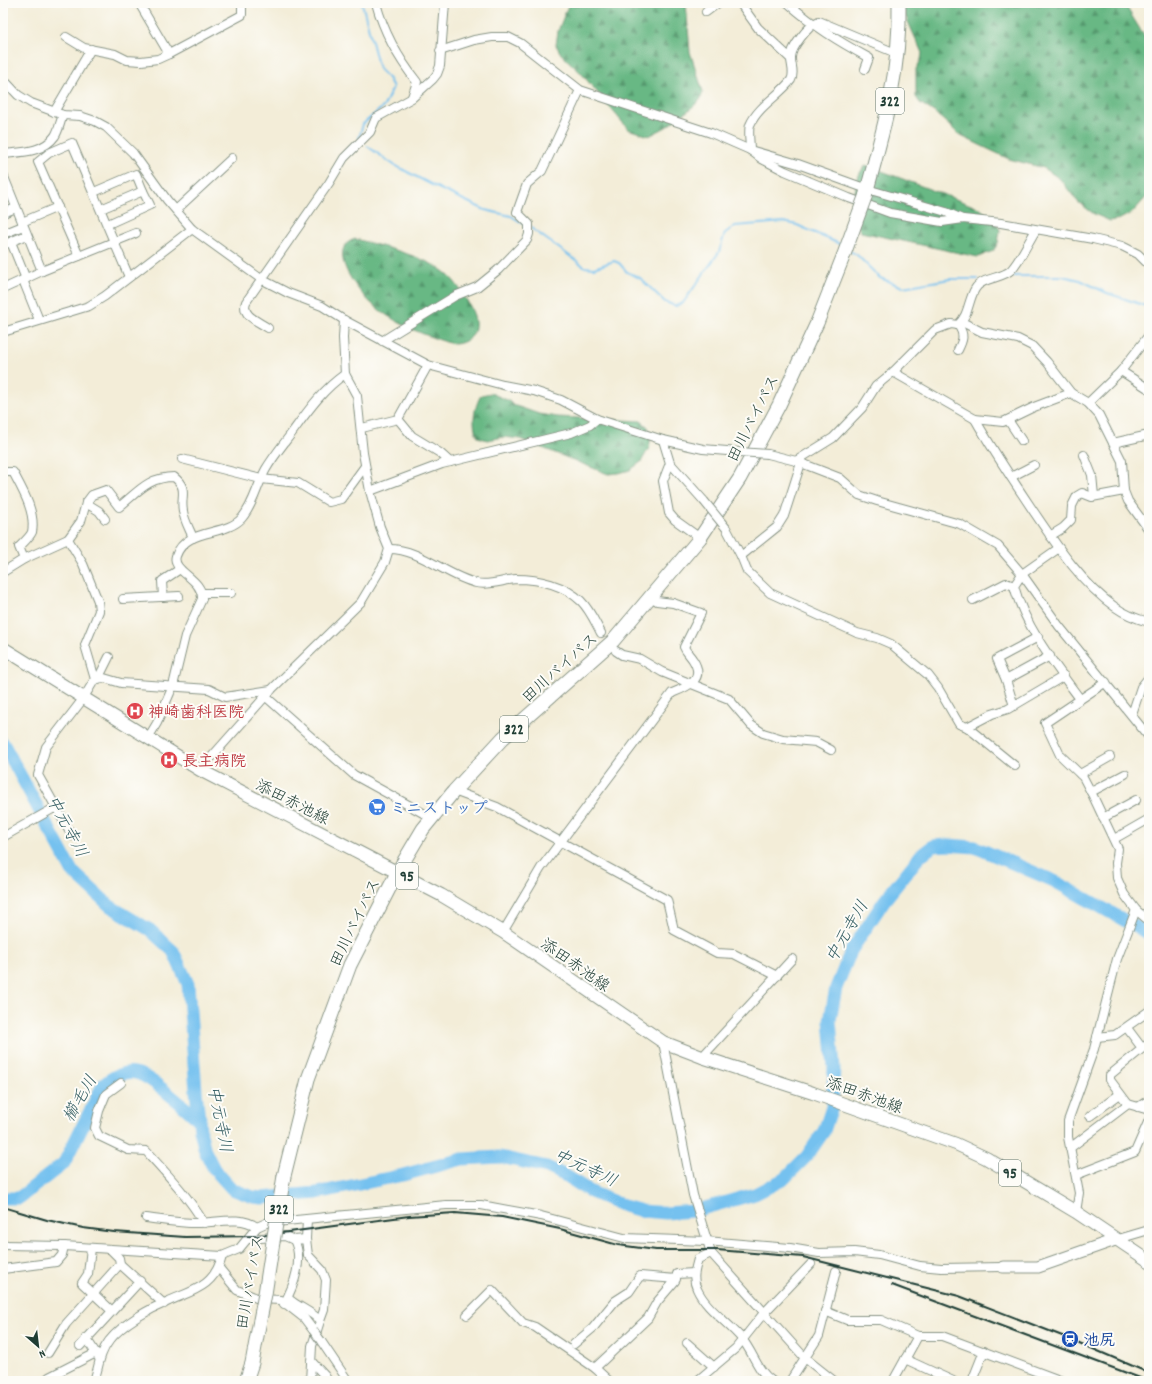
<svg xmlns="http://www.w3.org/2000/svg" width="1152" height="1384" viewBox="0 0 1152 1384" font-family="Dekko,'Klee One',sans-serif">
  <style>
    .forest { fill: url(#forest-firs); stroke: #447a5c }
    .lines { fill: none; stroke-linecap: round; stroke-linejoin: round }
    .stream { stroke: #75c1ef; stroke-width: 2 }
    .river { stroke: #75c1ef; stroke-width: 13 }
    .minor-casing { stroke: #899586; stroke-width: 10 }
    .secondary-casing { stroke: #899586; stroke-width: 13 }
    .primary-casing { stroke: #899586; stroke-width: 14 }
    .trunk-casing { stroke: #899586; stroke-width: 15 }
    .minor { stroke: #fff; stroke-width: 8 }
    .secondary { stroke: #fff; stroke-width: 11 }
    .primary { stroke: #fff; stroke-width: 12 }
    .trunk { stroke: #fff; stroke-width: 13 }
    .rail { stroke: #1f3d34; stroke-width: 2 }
    .minor-bridge-casing { stroke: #899586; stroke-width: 10; stroke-linecap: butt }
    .trunk-bridge-casing { stroke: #899586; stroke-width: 15; stroke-linecap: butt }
    .minor-bridge { stroke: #fff; stroke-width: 8 }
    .trunk-bridge { stroke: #fff; stroke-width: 13 }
    .labels { text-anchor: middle; stroke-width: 4; stroke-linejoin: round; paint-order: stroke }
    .shield { fill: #fdfcf7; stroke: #62766e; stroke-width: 1 }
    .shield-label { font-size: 15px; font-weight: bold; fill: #1f3d34 }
    .street-label { font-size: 16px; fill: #1f3d34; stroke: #fdfcf7 }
    .health-label { font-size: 16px; font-weight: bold; fill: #be3a42; stroke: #fdfcf7; text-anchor: start }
    .shop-label { font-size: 16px; font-weight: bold; fill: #366cbe; stroke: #fdfcf7; text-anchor: start }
    .transit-label { font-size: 16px; font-weight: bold; fill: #164399; stroke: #fdfcf7; text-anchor: start }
    .water-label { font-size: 17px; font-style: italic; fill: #345e63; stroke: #fdfcf7 }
  </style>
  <defs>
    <pattern id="forest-firs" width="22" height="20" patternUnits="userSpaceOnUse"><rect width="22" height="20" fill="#68b884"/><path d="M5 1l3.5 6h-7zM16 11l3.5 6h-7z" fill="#55976d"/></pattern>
  </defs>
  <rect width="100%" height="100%" fill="#fdfcf7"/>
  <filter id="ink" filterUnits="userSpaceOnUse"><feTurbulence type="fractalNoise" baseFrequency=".025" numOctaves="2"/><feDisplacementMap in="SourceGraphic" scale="8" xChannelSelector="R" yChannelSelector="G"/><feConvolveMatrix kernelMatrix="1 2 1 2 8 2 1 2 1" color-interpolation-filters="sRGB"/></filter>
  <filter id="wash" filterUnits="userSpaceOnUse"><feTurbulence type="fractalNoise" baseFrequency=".012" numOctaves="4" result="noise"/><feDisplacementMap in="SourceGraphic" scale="16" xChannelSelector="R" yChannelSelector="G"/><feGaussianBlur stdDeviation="0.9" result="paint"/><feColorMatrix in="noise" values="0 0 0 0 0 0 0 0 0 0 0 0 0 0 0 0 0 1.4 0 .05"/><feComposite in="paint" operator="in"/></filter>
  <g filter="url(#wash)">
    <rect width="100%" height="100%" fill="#f3edd8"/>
    <g class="forest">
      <polygon points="569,3 686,3 690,52 703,92 700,100 689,110 666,127 649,136 628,129 581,73 561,54 556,45 558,31"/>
      <polygon points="902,3 1124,3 1149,44 1149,194 1133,212 1120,219 1110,221 1094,214 1078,202 1060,179 1044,168 1009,159 961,136 934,112 920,103 916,97 916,69 921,60 922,53 906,17"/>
      <path d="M 866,165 L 979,208 L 995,221 L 1000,230 L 998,243 L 993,251 L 978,257 L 861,232 C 851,217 852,177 866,165 Z"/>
      <path d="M 356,239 C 386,248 433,257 453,280 C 460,288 466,299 471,308 C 475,317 478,328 471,337 C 467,341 460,344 454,344 C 450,344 444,341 440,340 C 416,332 391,321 371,303 C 357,291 324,247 356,239 Z"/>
      <path d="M 491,393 L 509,401 L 513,405 L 539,414 L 558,417 L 641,421 L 648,427 L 651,436 L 649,448 L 641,462 L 630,470 L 619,473 L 608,474 L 520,439 L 504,437 L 487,440 L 478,437 C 471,424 474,408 481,395 Z"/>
    </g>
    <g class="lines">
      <g class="stream">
        <polyline points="359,138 363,124 384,106 393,87 388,78 379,69 362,3"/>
        <polyline points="367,146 394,165 436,187 485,210 511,216 524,224"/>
        <polyline points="531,228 585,267 594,268 614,261 619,263 627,272 640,278 665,302 676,306 683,303 719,252 725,233 735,226 784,222 797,225 842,245"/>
        <polyline points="850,251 857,255 880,278 903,287 950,279 978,279"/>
        <polyline points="1013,276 1062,276 1080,280 1107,293 1149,307"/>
      </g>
      <g class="river">
        <polyline points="3,743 72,871 110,906 150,930 173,951 188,984 196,1091 200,1130 205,1151 214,1169 232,1189 253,1197 262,1198 317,1193 403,1175 462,1159 500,1157 547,1167 566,1176 591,1192 624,1206 642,1211 666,1213 694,1211 755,1194 784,1179 807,1156 824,1131 832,1107 834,1068 830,1020 836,988 851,951 884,901 920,856 933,846 948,845 975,847 1054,881 1149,934"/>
        <path d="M 3,1198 L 19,1198 L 64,1163 L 103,1085 C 128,1063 143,1073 165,1091 C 175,1099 185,1107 194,1116 L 200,1118"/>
      </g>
    </g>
  </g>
  <g filter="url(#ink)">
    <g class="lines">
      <defs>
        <g id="minor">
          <polyline points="139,3 169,54 242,15 242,3"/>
          <path d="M 376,3 C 384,33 398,58 417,82 L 412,97"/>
          <polyline points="740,3 758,28 791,59"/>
          <path d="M 788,3 C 815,27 838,41 869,58 L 865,69"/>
          <polyline points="706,12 718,3"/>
          <polyline points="66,37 84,48 115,54 127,60 141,61 158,59 169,54"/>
          <polyline points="440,51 474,40 492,37 508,37 520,43 580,90 711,133 750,150 798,164 867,189 946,212 962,219"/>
          <path d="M 898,54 L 819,21 C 809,25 790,48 791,59 C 791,65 795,73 791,80 C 780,95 758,106 750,125 C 748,131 750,143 750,150 L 762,159 L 785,171 L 849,198 L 890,213 L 942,222 L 963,219 L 1001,223 L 1093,239 L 1122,246 L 1138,254 L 1149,265"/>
          <polyline points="3,79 18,95 31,103 63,115 80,116 95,121 106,127 133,153 167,200 192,229 261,279 288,293 322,306 344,320 428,365 503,385 534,391 561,400 597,419 663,440 703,449 739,452"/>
          <polyline points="54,112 91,49"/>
          <path d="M 3,154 C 21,152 43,153 55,136 C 59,130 60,122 63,115"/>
          <polyline points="4,177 42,271 136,233"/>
          <polyline points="94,192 136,174 143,191"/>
          <polyline points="101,209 143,191 150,205 108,224"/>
          <polyline points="176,210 232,158"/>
          <polyline points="3,213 16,208"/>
          <polyline points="22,222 58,207"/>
          <polyline points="3,234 23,226"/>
          <polyline points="11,242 26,279"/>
          <polyline points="3,245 27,235"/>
          <polyline points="79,256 38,162 49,153 72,143 129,277"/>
          <polyline points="23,280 39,320"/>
          <polyline points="3,289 42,271"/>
          <polyline points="962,322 982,332 1018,339 1032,346 1047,362 1071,393"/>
          <path d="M 268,328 C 258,321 241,316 246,302 L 329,183 L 344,158 L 370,132 L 376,118 L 412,98 L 433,79 L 437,74 L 440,66 L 445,3"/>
          <polyline points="3,332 89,306 105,296 192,229"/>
          <polyline points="382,341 455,296 477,287 498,270 527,240 529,234 529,224 517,212 527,184 542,171 580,90"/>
          <path d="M 958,350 C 963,340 965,335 958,325"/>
          <polyline points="1121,371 1149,389"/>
          <polyline points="893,372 975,419 1003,422 1034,407 1071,393 1088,403 1099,415 1122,461 1124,491 1128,501 1149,530"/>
          <polyline points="1088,403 1121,371 1149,335"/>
          <polyline points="398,419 412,436 440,453 450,462"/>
          <path d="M 975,419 C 993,451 1014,482 1034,512 C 1057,546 1082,584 1115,607 C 1126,615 1137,619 1149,622"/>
          <polyline points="1008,420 1022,441"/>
          <polyline points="362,428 398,419 428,365"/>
          <polyline points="663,440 670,463 704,501"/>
          <polyline points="1113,443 1149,435"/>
          <polyline points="768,454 796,461 840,478 859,495 877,501 960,524 998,546 1022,574 1059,626 1149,737"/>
          <polyline points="1084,455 1092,475 1094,496"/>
          <polyline points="182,459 261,479 298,483 329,502 341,499 365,466"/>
          <path d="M 796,461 L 833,438 L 862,408 L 876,386 L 893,372 L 935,330 L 951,324 L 958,325 C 969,315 968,301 975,289 C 982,277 1002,279 1011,270 C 1021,259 1028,242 1036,230"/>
          <polyline points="670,463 663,481 669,513 675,520 700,538"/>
          <path d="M 3,472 L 13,472 C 22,489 36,512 32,532 C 30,537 23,543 19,547 L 24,559"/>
          <polyline points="1011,477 1034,465"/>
          <polyline points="370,491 442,464 571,433 590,425 597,419"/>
          <polyline points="86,503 99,511 105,519"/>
          <polyline points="726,528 741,556 747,571 770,593 857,633 877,638 891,644 928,675 938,688 959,724 967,727 1015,766"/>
          <polyline points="1050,536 1063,528 1071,520 1072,506 1077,496 1082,493 1092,497 1124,491"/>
          <polyline points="68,539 83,564 98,601 99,611 85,645 95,679"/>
          <path d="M 1059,548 L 1022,574 L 1014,586 C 1025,627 1055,665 1080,699"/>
          <path d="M 389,549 C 421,549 446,576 476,583 C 490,586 503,580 516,579 C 539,579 564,585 581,601 C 590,610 595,622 601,633"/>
          <polyline points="741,556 777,527 784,516 801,463"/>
          <path d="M 3,572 L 24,559 L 68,539 L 81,521 L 86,503 L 92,495 L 106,490 L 119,507 C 138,492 148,477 174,477 C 189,489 180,496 183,511 C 184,520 190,530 193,538"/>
          <polyline points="202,593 231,593"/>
          <polyline points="163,597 162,581 180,569"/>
          <polyline points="123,599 179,596"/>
          <polyline points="973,600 1006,583 1014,586"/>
          <polyline points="616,651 622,655 640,659 662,672 729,699 751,725 763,733 783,739 816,742 831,750"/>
          <polyline points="98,679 109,657"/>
          <polyline points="1006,680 997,659 1038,637"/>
          <polyline points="265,696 354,775 432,818"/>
          <polyline points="1014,706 1006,680 1050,656"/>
          <polyline points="1132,714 1141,687 1149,677"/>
          <polyline points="967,727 992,714 1008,709 1064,676"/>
          <path d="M 148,738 L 157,723 L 173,686 L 185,636 L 202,599 C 203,578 171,572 176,556 C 186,527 225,537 242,518 C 254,504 257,485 266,469 C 273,457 282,446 291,434 C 307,412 322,390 345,374"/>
          <polyline points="200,770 271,690 361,602 385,562 389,549 380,527 370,491 363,453 357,396 345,374 343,338 344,320"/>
          <polyline points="1080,774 1110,757"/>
          <polyline points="454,791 497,807 667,900 674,930 717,953 734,954 777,976"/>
          <polyline points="1091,792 1125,774"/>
          <polyline points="1103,818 1136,800"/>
          <polyline points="72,836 38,775 46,747 83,699 95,679 104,678 121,683 209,689 225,697 271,690"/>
          <polyline points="3,837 56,807"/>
          <polyline points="1114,839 1149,819"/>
          <polyline points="1136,910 1149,921"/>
          <path d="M 503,932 L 541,868 L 672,693 C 687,687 706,680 693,660 C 690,655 686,652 684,647 L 701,613 L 673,603 L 657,601 L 651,597"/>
          <polyline points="1127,1028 1142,1048"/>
          <polyline points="1097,1037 1115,1035 1149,1011"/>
          <polyline points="663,1042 693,1195 711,1253 805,1358 834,1381"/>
          <polyline points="702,1057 792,959"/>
          <path d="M 121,1083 L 106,1094 L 99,1111 L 95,1128 L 99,1136 L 128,1150 L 146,1151 C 167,1174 188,1196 204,1223"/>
          <polyline points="1128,1104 1110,1080 1110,1075 1149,1043"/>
          <polyline points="1138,1107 1149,1100"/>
          <polyline points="1090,1116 1120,1094"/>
          <polyline points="1070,1148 1128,1104 1149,1110"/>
          <polyline points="1076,1175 1135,1152 1149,1120"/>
          <polyline points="1076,1212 1079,1193 1068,1137 1068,1121 1094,1049 1117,959 1136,910 1124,894 1117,878 1116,863 1118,849 1093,796 1083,777 1060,755 1045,723 1106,682"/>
          <path d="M 146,1218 C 163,1220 180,1223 196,1223 C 216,1223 240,1215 257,1227"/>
          <path d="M 248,1239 L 285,1236 L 294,1240 C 304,1259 294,1286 284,1304"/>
          <polyline points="306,1239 307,1219"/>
          <polyline points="294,1240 306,1239 308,1255 322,1270 326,1280 324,1310 320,1321"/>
          <polyline points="1115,1240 1149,1230"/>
          <polyline points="3,1245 64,1246 222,1256 239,1249 257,1227 266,1223 446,1205 481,1205 541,1216 624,1238 706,1241 790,1248 819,1253 854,1252 879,1255 920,1266 941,1268 1003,1267"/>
          <polyline points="91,1248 88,1274 82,1283 112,1311"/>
          <polyline points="110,1249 119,1258 120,1264"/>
          <path d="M 711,1253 L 698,1259 C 695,1270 692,1279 697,1289 C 706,1309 728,1322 742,1339 C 753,1352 757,1371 772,1381"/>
          <polyline points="219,1268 237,1290 259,1299 281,1300 304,1318 313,1330"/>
          <polyline points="3,1269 56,1262 62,1255 64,1246"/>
          <path d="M 288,1298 C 297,1307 312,1311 320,1321 L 312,1346 L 310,1381"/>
          <polyline points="825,1311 847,1320 881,1320 918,1336"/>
          <polyline points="467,1315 492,1290 523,1323 535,1327 595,1368 648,1318 657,1302 675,1281 677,1274 694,1273"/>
          <polyline points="86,1338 99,1358"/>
          <polyline points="321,1341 348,1381"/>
          <polyline points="687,1343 714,1367"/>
          <polyline points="574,1344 593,1328 615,1301 629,1292 640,1276 676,1279"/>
          <polyline points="80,1346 140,1281"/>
          <polyline points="48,1353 66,1324 120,1264 164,1304"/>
          <polyline points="905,1359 953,1381"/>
          <polyline points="311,1361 325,1376 328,1381"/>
          <polyline points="595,1368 609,1381"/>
          <polyline points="45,1381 49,1377 96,1353"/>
          <path d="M 94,1381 C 99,1367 99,1354 109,1341 C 122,1324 149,1309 169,1301 C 194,1290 215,1286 222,1256"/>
          <polyline points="697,1381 736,1348 763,1314 811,1264"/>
          <polyline points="790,1381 819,1336 836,1271"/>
          <polyline points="893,1381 918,1336 942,1336 1062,1381"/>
          <polyline points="972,1381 984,1351"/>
        </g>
        <polyline id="secondary" points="1003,1267 1038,1267 1115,1240"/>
        <polyline id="primary" points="3,648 200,770 441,895 503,932 663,1042 702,1057 813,1093 956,1144 986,1158 1076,1212 1149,1261"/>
        <g id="trunk">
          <path d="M 865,197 C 883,132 901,71 899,3"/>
          <polyline points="284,1176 308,1079 350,965 398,871 423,829 454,791 503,738 613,641 700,538 740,478 779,405 817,323 843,257"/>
          <polyline points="265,1294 273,1242"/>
          <polyline points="246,1381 252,1363 260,1320"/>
        </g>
      </defs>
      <use href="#minor" class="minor-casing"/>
      <use href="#secondary" class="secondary-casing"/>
      <use href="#primary" class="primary-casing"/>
      <use href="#trunk" class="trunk-casing"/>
      <use href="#minor" class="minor"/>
      <use href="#secondary" class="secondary"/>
      <use href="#primary" class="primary"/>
      <use href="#trunk" class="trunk"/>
      <g class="rail">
        <polyline points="3,1207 47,1220 83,1228 114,1232 185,1237 259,1236 409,1216 455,1213 502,1217 560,1229 618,1245 656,1250 717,1250 803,1257 959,1296 1070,1339 1149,1373"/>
        <polyline points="892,1285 1148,1381"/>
      </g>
      <defs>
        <g id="minor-bridge">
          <polyline points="739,452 768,454"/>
          <polyline points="704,501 726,528"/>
          <polyline points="313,1330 321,1341"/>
        </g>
        <g id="trunk-bridge">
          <polyline points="843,257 865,197"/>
          <polyline points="273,1242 284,1176"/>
          <polyline points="260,1320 265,1294"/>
        </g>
      </defs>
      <use href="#minor-bridge" class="minor-bridge-casing"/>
      <use href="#trunk-bridge" class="trunk-bridge-casing"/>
      <use href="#minor-bridge" class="minor-bridge"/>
      <use href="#trunk-bridge" class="trunk-bridge"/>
    </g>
  </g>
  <defs>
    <symbol id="hospital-disc" viewBox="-11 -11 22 22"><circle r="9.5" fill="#e0444e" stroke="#fdfcf7"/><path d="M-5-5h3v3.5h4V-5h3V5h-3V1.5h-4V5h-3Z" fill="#fff"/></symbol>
    <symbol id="supermarket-disc" viewBox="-11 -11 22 22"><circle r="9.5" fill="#3f7fe0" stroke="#fdfcf7"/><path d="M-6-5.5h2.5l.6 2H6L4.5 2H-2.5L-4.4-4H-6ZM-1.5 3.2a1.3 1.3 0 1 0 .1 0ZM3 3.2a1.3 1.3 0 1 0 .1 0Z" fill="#fff"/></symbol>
    <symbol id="station-disc" viewBox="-11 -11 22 22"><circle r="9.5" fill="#1a4fb4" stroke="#fdfcf7"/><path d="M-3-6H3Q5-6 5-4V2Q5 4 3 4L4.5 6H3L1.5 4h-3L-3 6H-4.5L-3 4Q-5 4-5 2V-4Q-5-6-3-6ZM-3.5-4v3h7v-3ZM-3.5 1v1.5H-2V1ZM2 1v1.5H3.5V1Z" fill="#fff"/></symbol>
  </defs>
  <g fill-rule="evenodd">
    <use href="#hospital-disc" x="125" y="701" width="20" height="20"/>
    <use href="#hospital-disc" x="159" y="750" width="20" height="20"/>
    <use href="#supermarket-disc" x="367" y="797" width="20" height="20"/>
    <use href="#station-disc" x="1060" y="1329" width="20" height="20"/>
  </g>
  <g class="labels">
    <g class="shield">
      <rect x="876" y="88" width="28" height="26" rx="3"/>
      <rect x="500" y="716" width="28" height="26" rx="3"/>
      <rect x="396" y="863" width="22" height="26" rx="3"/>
      <rect x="999" y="1160" width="22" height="26" rx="3"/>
      <rect x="265" y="1196" width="28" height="26" rx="3"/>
    </g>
    <g class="shield-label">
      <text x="890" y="106">322</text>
      <text x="514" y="734">322</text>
      <text x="407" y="881">95</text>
      <text x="1010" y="1178">95</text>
      <text x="279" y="1214">322</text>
    </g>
    <g class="street-label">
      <text transform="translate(752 418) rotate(-63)" y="6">田川バイパス</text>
      <text transform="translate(559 667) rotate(-42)" y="6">田川バイパス</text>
      <text transform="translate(293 801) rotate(27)" y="6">添田赤池線</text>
      <text transform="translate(354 922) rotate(-64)" y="6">田川バイパス</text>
      <text transform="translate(576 964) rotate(35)" y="6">添田赤池線</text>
      <text transform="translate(865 1094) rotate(20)" y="6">添田赤池線</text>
      <text transform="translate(249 1282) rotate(-80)" y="6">田川バイパス</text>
    </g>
    <g class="health-label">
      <text x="148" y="717">神崎歯科医院</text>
      <text x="182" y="766">長主病院</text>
    </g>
    <g class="shop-label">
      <text x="390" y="813">ミニストップ</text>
    </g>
    <g class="transit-label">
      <text x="1083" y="1345">池尻</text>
    </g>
    <g class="water-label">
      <text transform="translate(68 826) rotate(62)" y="6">中元寺川</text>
      <text transform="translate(846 931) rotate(-60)" y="6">中元寺川</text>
      <text transform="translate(79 1098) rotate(-60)" y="6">櫛毛川</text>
      <text transform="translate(221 1119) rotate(79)" y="6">中元寺川</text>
      <text transform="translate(586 1167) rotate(25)" y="6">中元寺川</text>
    </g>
  </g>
  <rect width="1152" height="1384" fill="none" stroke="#fdfcf7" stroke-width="16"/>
  <g transform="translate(38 1346) rotate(152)" stroke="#fdfcf7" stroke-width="3" paint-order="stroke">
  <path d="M0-3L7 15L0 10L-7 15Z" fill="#1f3d34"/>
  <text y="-6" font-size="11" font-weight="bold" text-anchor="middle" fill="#1f3d34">N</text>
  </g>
</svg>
